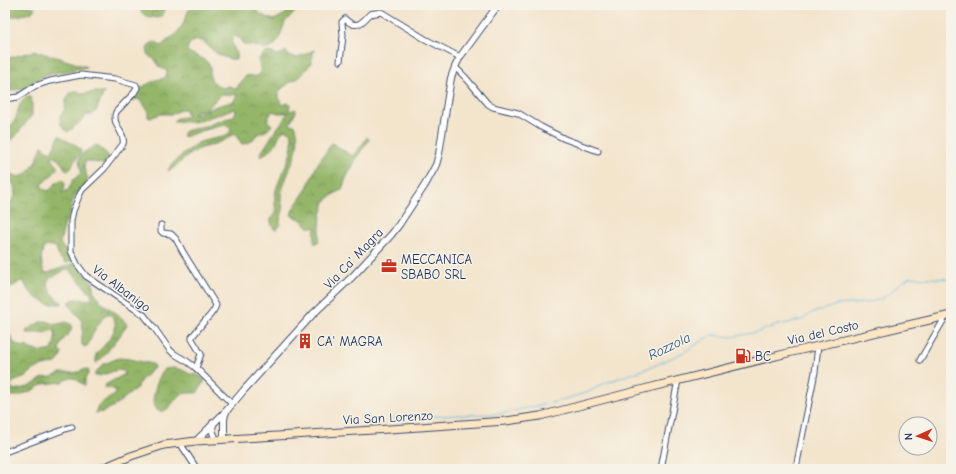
<svg xmlns="http://www.w3.org/2000/svg" width="956" height="474" viewBox="0 0 956 474" font-family="'Comic Neue',sans-serif">
  <style>
    .forest { fill: url(#forest-crowns); stroke: #587264; fill-rule: evenodd }
    .lines { fill: none; stroke-linecap: round; stroke-linejoin: round }
    .stream { stroke: #61b8de; stroke-width: 1 }
    .minor-casing { stroke: #3b4a6e; stroke-width: 7 }
    .tertiary-casing { stroke: #3b4a6e; stroke-width: 8 }
    .secondary-casing { stroke: #3b4a6e; stroke-width: 9 }
    .minor { stroke: #fff; stroke-width: 5 }
    .tertiary { stroke: #fff; stroke-width: 6 }
    .secondary { stroke: #fce6c4; stroke-width: 7 }
    .labels { text-anchor: middle; stroke-width: 3; stroke-linejoin: round; paint-order: stroke }
    .street-label { font-size: 13px; fill: #1b2f5e; stroke: #f7f3e8 }
    .poi-label { font-size: 13px; fill: #1b2f5e; stroke: #f7f3e8; text-anchor: start }
    .water-label { font-size: 14px; font-style: italic; fill: #305884; stroke: #f7f3e8 }
  </style>
  <defs>
    <pattern id="forest-crowns" width="20" height="18" patternUnits="userSpaceOnUse"><rect width="20" height="18" fill="#94b669"/><path d="M2 6a3 3 0 1 1 6 0M12 15a3 3 0 1 1 6 0" fill="none" stroke="#78945a"/></pattern>
  </defs>
  <rect width="100%" height="100%" fill="#f7f3e8"/>
  <filter id="ink" filterUnits="userSpaceOnUse"><feTurbulence type="fractalNoise" baseFrequency=".025" numOctaves="2"/><feDisplacementMap in="SourceGraphic" scale="8" xChannelSelector="R" yChannelSelector="G"/><feConvolveMatrix kernelMatrix="1 2 1 2 8 2 1 2 1" color-interpolation-filters="sRGB"/></filter>
  <filter id="wash" filterUnits="userSpaceOnUse"><feTurbulence type="fractalNoise" baseFrequency=".012" numOctaves="4" result="noise"/><feDisplacementMap in="SourceGraphic" scale="16" xChannelSelector="R" yChannelSelector="G"/><feGaussianBlur stdDeviation="0.9" result="paint"/><feColorMatrix in="noise" values="0 0 0 0 0 0 0 0 0 0 0 0 0 0 0 0 0 1.4 0 .05"/><feComposite in="paint" operator="in"/></filter>
  <g filter="url(#wash)">
    <rect width="100%" height="100%" fill="#f3e4cc"/>
    <g class="forest">
      <polygon points="5,5 27,5 35,8 31,13 6,18 5,18"/>
      <path d="M 140,5 L 168,5 L 163,14 L 159,18 C 149,17 140,17 140,5 Z"/>
      <path d="M 195,5 L 245,5 L 252,6 L 262,15 L 268,18 L 274,20 L 284,15 L 289,10 L 299,5 L 323,5 L 318,9 L 308,6 L 303,6 L 298,9 L 285,22 L 279,39 L 274,46 L 271,48 L 265,49 L 251,45 L 244,45 C 240,41 239,35 232,37 C 230,46 238,51 236,59 C 231,60 222,57 218,54 C 210,50 204,37 194,41 C 189,43 188,46 187,51 C 193,56 204,57 209,64 C 212,68 209,72 210,77 C 211,81 218,86 222,88 L 229,86 L 237,89 L 238,86 L 246,76 C 252,74 254,79 260,74 C 262,61 252,61 267,52 C 276,53 277,58 286,51 L 288,55 L 297,58 L 314,50 L 311,63 L 301,76 L 297,79 L 290,82 L 279,91 C 279,95 279,101 282,105 L 288,103 L 290,104 L 289,112 L 295,109 L 296,110 L 296,112 L 290,123 L 292,125 L 295,125 L 296,127 C 303,151 286,171 281,195 C 280,201 283,205 283,210 C 282,216 279,220 280,225 L 277,229 L 274,229 L 271,223 L 271,219 L 274,216 L 275,213 C 276,206 274,200 275,194 C 279,174 297,154 291,133 L 286,130 C 279,132 279,137 276,143 C 273,149 266,154 260,156 L 260,154 L 267,144 L 273,134 L 285,118 L 288,113 L 279,113 L 272,111 L 267,121 L 272,125 C 266,133 263,131 256,135 C 253,141 248,144 242,144 L 234,133 C 231,136 227,139 224,140 C 215,145 205,146 197,150 C 186,155 179,165 169,171 L 168,170 C 173,161 183,155 191,148 C 193,146 196,144 198,143 C 208,138 223,140 231,131 L 230,128 L 225,125 L 201,131 L 184,137 L 183,136 L 183,133 L 185,131 L 206,126 L 231,117 C 234,116 236,113 236,110 L 235,109 L 229,110 L 220,114 L 193,122 L 187,122 L 184,121 L 173,122 C 176,116 184,118 189,116 L 186,114 L 185,109 L 182,109 L 172,114 L 160,114 L 150,118 L 148,117 L 148,110 L 140,100 L 136,99 L 130,102 L 129,100 C 134,97 135,94 138,90 C 141,87 152,82 156,80 C 162,78 167,80 167,71 L 158,66 L 156,60 L 149,56 L 147,49 L 150,44 L 155,42 L 161,46 C 165,42 169,39 174,36 C 181,30 186,19 188,11 L 191,9 ZM 222,94 L 230,95 L 237,94 L 234,101 L 228,103 L 214,107 L 193,115 L 195,111 C 198,110 202,111 205,109 C 212,106 215,98 222,94 Z"/>
      <polygon points="35,51 59,58 87,67 74,70 48,74 33,82 24,88 5,92 5,59"/>
      <path d="M 74,91 L 78,91 L 82,94 L 94,92 L 104,92 L 96,111 L 92,115 L 87,115 L 85,116 L 82,120 L 68,132 C 62,128 60,123 60,116 L 65,109 L 66,100 L 71,92 Z"/>
      <path d="M 28,96 L 30,96 L 32,103 L 32,115 L 14,138 L 5,143 L 5,128 C 21,126 14,101 28,96 Z"/>
      <path d="M 59,135 L 67,141 L 74,144 L 81,150 C 80,157 77,157 74,162 C 72,166 72,168 68,171 L 66,170 C 62,164 59,157 51,157 L 53,161 L 58,166 C 55,175 46,178 41,186 L 46,190 L 49,191 L 57,182 L 63,179 L 65,184 L 64,190 L 61,193 C 72,190 68,187 74,179 C 76,177 79,175 81,173 C 81,169 79,164 79,160 C 80,152 91,149 96,145 C 100,148 108,153 109,158 C 109,159 107,164 107,165 L 89,161 L 85,161 L 84,168 L 88,179 L 86,185 L 74,197 L 69,216 L 65,223 L 60,242 L 62,247 L 70,253 L 73,261 L 65,263 C 64,261 62,260 60,258 C 54,249 59,244 44,247 C 40,257 41,262 44,272 L 48,273 L 75,263 L 93,283 L 93,290 L 102,303 L 119,315 L 126,323 L 127,324 C 124,331 120,335 116,341 C 108,349 106,356 96,363 L 96,354 C 103,347 117,333 115,322 C 114,319 112,316 110,314 L 106,314 L 95,329 L 88,345 L 85,347 L 82,345 C 81,336 85,326 80,318 C 76,313 69,308 69,302 L 74,299 L 92,300 L 92,299 L 91,294 L 70,270 L 68,269 L 50,278 L 47,282 C 49,290 54,299 62,302 L 62,304 L 48,304 L 42,300 L 38,299 L 28,290 L 23,280 C 17,283 12,288 6,290 L 5,294 L 5,210 L 7,212 L 8,211 L 13,198 L 15,195 L 14,184 L 5,178 L 5,172 L 9,173 L 19,177 C 32,174 39,157 42,145 L 46,150 L 51,152 L 58,139 Z"/>
      <polygon points="367,137 369,140 359,154 346,178 342,189 327,199 325,202 321,215 319,238 318,242 315,244 314,242 315,228 309,227 300,219 291,215 293,209 306,190 317,165 328,149 332,143 352,156 362,145"/>
      <path d="M 45,321 C 49,321 51,323 54,324 C 58,325 62,323 66,322 L 72,325 C 72,337 59,337 59,352 L 62,353 L 59,360 L 56,363 L 39,367 L 32,371 L 26,377 L 15,381 L 10,385 L 14,390 L 28,387 L 34,384 L 43,378 L 52,377 L 61,373 L 70,373 L 79,372 L 81,370 L 88,369 L 89,372 L 85,379 L 85,386 L 76,379 L 73,378 L 70,378 L 63,382 L 43,384 L 31,391 L 18,396 L 10,396 L 5,404 L 5,334 L 11,336 L 14,343 L 22,347 L 26,346 C 32,351 44,353 52,350 C 54,345 57,335 54,330 L 43,333 L 26,333 L 27,330 L 40,322 Z"/>
      <path d="M 119,358 L 129,359 L 153,364 L 154,368 L 141,380 L 136,389 L 114,406 L 103,412 L 95,413 C 98,402 107,400 115,395 L 115,390 L 111,388 L 105,388 L 105,385 L 125,374 L 125,372 C 118,368 112,372 105,374 C 102,375 98,376 95,376 L 95,373 L 100,368 L 102,365 L 116,359 Z"/>
      <path d="M 174,368 C 177,369 181,369 184,371 C 189,373 191,376 197,374 L 205,380 L 197,393 C 192,393 183,392 179,396 C 173,400 167,416 157,410 C 152,406 153,401 154,395 C 155,387 159,376 164,369 Z"/>
    </g>
    <g class="lines">
      <polyline class="stream" points="390,422 395,418 459,415 500,414 555,402 589,392 605,383 654,366 682,353 712,335 731,337 758,332 774,326 802,320 812,313 837,305 865,303 882,299 909,277 951,279"/>
    </g>
  </g>
  <g filter="url(#ink)">
    <g class="lines">
      <defs>
        <g id="minor">
          <path d="M 340,61 L 343,36 L 342,22 L 345,19 C 356,30 362,23 370,14 L 381,12 L 425,39 L 460,57"/>
          <polyline points="455,67 466,78 488,104 493,107 518,113 541,127 565,139 598,151"/>
          <path d="M 5,99 L 18,97 L 35,86 L 50,81 L 81,75 L 115,79 L 136,85 L 137,88 L 134,93 L 116,112 C 111,126 126,132 123,144 L 104,169 L 82,190 L 79,196 L 73,211 L 71,221 L 71,251 L 77,264 L 86,276 L 144,315 L 155,329 L 169,349 L 173,353 L 188,362 L 196,368 L 232,404"/>
          <path d="M 161,225 L 161,231 L 163,233 L 171,234 L 176,239 L 183,252 L 216,305 C 214,313 208,317 203,323 C 199,328 196,332 192,337 L 192,339 L 201,354 L 196,368"/>
          <polyline points="920,360 946,316"/>
          <polyline points="180,443 197,469"/>
          <polyline points="5,452 68,428 72,427"/>
          <polyline points="796,468 815,372 818,346"/>
          <polyline points="661,469 678,380"/>
        </g>
        <g id="tertiary">
          <polyline points="213,423 212,430 216,440"/>
          <polyline points="224,439 224,420 225,414 228,409 244,390 313,314 353,276 391,235 398,226 425,185 436,165 439,154 448,96 451,78 455,67 460,57 498,5"/>
          <polyline points="196,441 227,410"/>
        </g>
        <polyline id="secondary" points="101,469 131,456 164,445 196,441 405,428 506,421 540,416 640,390 788,353 951,315"/>
      </defs>
      <use href="#minor" class="minor-casing"/>
      <use href="#tertiary" class="tertiary-casing"/>
      <use href="#secondary" class="secondary-casing"/>
      <use href="#minor" class="minor"/>
      <use href="#tertiary" class="tertiary"/>
      <use href="#secondary" class="secondary"/>
    </g>
  </g>
  <defs>
    <symbol id="office-bare" viewBox="-9 -9 18 18"><path d="M-6-3h4V-5.5h4V-3h4V5H-6ZM-1-4.5V-3h2v-1.5ZM-6 0V1H6V0Z" fill="#c8321e" stroke="#f7f3e8" stroke-width="2.5" paint-order="stroke"/></symbol>
    <symbol id="building-bare" viewBox="-9 -9 18 18"><path d="M-4-6H4V6H1V3H-1V6H-4ZM-2.5-4.3h1.7v1.8h-1.7ZM.8-4.3h1.7v1.8H.8ZM-2.5-1h1.7V.8h-1.7ZM.8-1h1.7V.8H.8Z" fill="#c8321e" stroke="#f7f3e8" stroke-width="2.5" paint-order="stroke"/></symbol>
    <symbol id="fuel-bare" viewBox="-9 -9 18 18"><path d="M-5.5-6h7V0h2V4h1.3V-2.5L3-4.5l.8-.8L6-3V5H2.5V1h-1V6h-7ZM-4.2-4.7v3.2H.2V-4.7Z" fill="#c8321e" stroke="#f7f3e8" stroke-width="2.5" paint-order="stroke"/></symbol>
  </defs>
  <g fill-rule="evenodd">
    <use href="#office-bare" x="378" y="255" width="22" height="22"/>
    <use href="#building-bare" x="294" y="330" width="22" height="22"/>
    <use href="#fuel-bare" x="732" y="345" width="22" height="22"/>
  </g>
  <g class="labels">
    <g class="street-label">
      <text transform="translate(353 258) rotate(-46)" y="5">Via Ca' Magra</text>
      <text transform="translate(122 288) rotate(37)" y="5">Via Albanigo</text>
      <text transform="translate(823 332) rotate(-13)" y="5">Via del Costo</text>
      <text transform="translate(388 417) rotate(-3)" y="5">Via San Lorenzo</text>
    </g>
    <g class="poi-label">
      <text x="401" y="264">MECCANICA<tspan x="401" dy="15">SBABO SRL</tspan></text>
      <text x="317" y="346">CA' MAGRA</text>
      <text x="755" y="361">BC</text>
    </g>
    <g class="water-label">
      <text transform="translate(669 346) rotate(-26)" y="5">Rozzola</text>
    </g>
  </g>
  <rect width="956" height="474" fill="none" stroke="#f7f3e8" stroke-width="20"/>
  <g transform="translate(918 436) rotate(267)"><circle r="19" fill="#f7f3e8" stroke="#9fa5b1"/>
  <path d="M0-3L7 15L0 10L-7 15Z" fill="#c8321e"/>
  <text y="-6" font-size="11" font-weight="bold" text-anchor="middle" fill="#1b2f5e">N</text>
  </g>
</svg>
